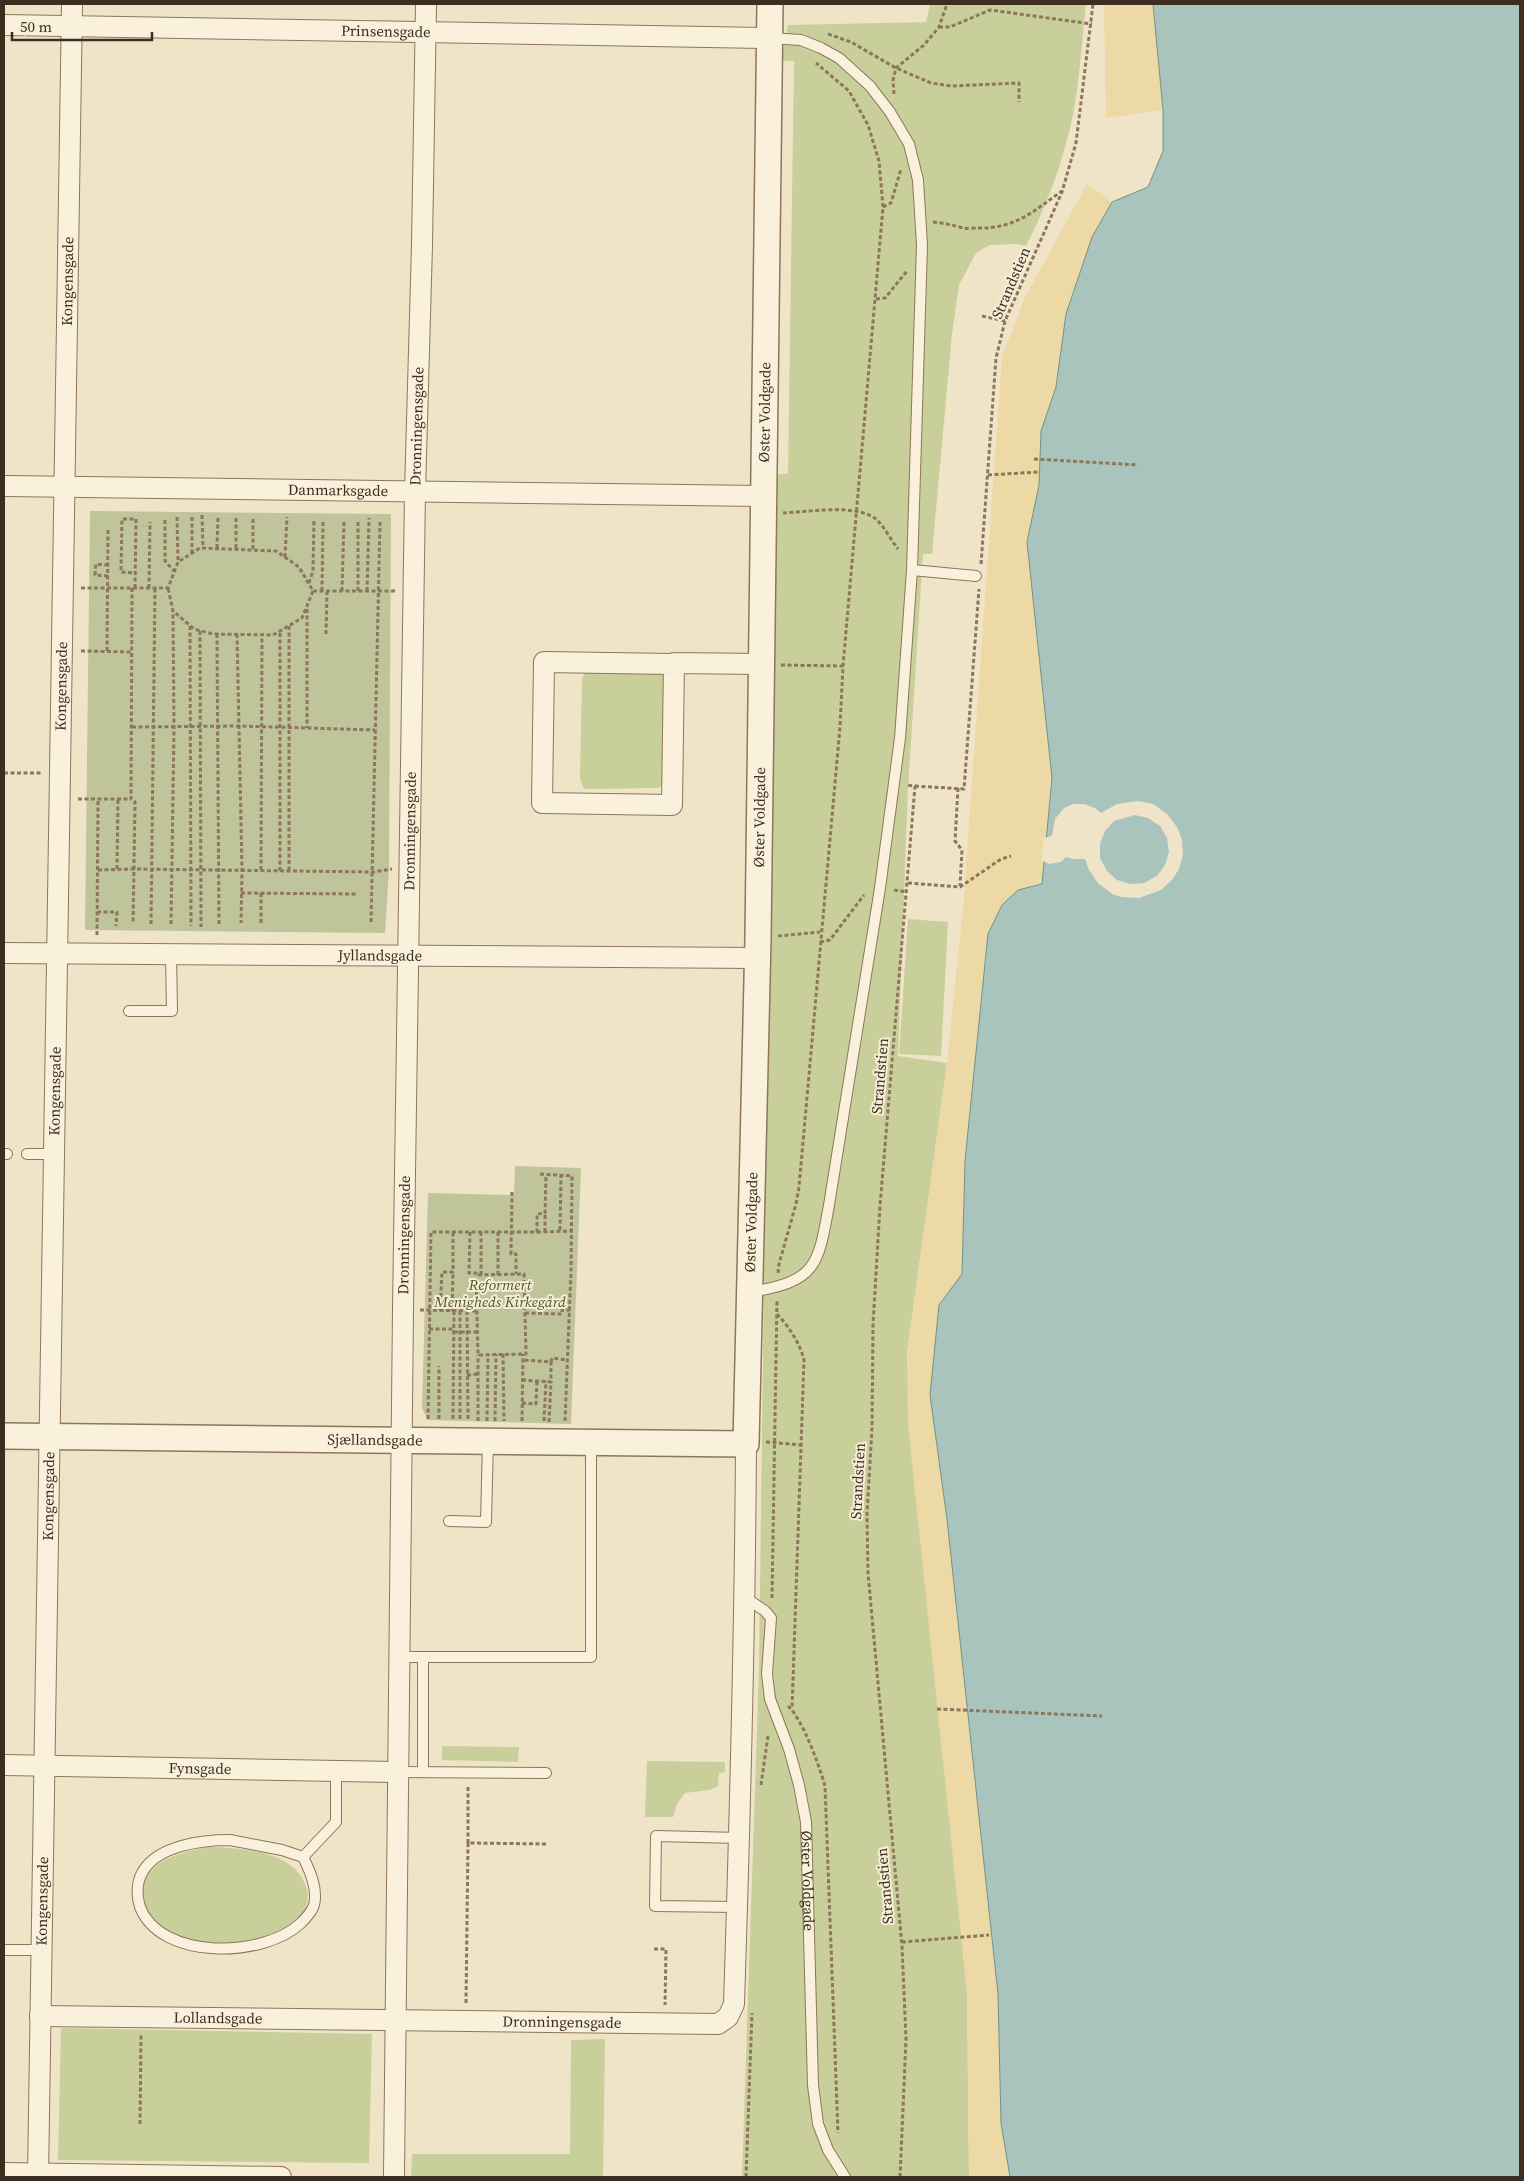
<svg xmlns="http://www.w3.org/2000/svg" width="1524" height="2181" viewBox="0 0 1524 2181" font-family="'Source Serif 4',serif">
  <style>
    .green { fill: #c9cf9b }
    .sand { fill: #ecd9a5 }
    .cemetery { fill: #bfc49a }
    .water { fill: #a9c4bc; stroke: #6f938a }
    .pier { fill: #f0e4c8; fill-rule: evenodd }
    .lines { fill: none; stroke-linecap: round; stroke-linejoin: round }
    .service-casing { stroke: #8d765c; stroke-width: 12 }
    .minor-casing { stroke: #8d765c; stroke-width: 22 }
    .tertiary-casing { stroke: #8d765c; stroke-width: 28 }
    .path { stroke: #8d765c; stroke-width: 3; stroke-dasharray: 4 2.5; stroke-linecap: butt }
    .service { stroke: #faf1dc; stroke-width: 10 }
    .minor { stroke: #faf1dc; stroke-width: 20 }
    .tertiary { stroke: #faf1dc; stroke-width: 25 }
    .labels { text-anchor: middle; stroke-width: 4; stroke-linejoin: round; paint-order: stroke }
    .street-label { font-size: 15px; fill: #3d2e20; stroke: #f7eed8 }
    .park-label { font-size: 15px; font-style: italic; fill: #4d5a26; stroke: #f7eed8 }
  </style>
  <rect width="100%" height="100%" fill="#f0e4c8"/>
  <g class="green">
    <path d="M 930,4 L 1086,4 C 1082,40 1080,78 1073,114 C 1064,160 1047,205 1026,246 L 1017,244 L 990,245 L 976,253 L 959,285 L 952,334 L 932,554 L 923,554 L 908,788 L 898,1056 L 947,1063 L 907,1353 L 967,1993 L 969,2177 L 742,2177 L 759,1669 L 774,474 L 788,474 L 794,61 L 781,61 L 788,25 L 926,22 Z"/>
    <polygon points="585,672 661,672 667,680 664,782 659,788 586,789 583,787 580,778 582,679"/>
    <polygon points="908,919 948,922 941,1056 899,1054"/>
    <polygon points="442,1746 519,1747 518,1762 442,1760"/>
    <polygon points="647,1761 725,1762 725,1772 719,1773 718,1786 710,1790 685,1793 677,1804 673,1817 645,1817"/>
    <path d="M 211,1847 C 242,1848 298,1851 307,1890 C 309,1897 306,1905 305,1913 C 299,1919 292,1925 285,1930 C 250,1953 181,1948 152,1918 C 145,1911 143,1903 143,1894 C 141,1860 185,1851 211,1847 Z"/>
    <polygon points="61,2028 372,2034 369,2163 58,2160"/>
    <polygon points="605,2039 603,2177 411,2177 412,2154 570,2154 571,2040"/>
  </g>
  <g class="sand">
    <polygon points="1104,4 1153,4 1163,110 1106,118"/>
    <polygon points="1087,184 1112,202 1092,237 1066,314 1056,387 1041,431 1039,485 1027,542 1052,778 1042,884 1018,890 1002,905 988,934 965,1161 962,1274 939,1305 930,1395 947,1519 998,1994 1001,2123 1010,2177 969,2177 967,1993 908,1424 907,1354 947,1063 963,908 1002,357 1025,297"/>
  </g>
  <g class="cemetery">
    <polygon points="90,511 391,514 389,869 385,933 85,930"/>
    <polygon points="515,1166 581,1168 571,1424 428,1420 422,1408 428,1193 514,1195"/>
  </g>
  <polygon class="water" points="1153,4 1520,4 1520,2177 1010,2177 1001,2123 998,1994 947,1519 930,1395 939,1305 962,1274 965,1161 988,934 1002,905 1018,890 1042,884 1052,778 1027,542 1039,485 1041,431 1056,387 1066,314 1092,237 1112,202 1148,187 1163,151 1163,110"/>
  <path class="pier" d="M 1138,801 L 1153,804 L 1167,814 L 1177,827 L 1182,840 L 1183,855 L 1179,869 L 1172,880 L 1161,890 L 1139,898 L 1121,897 L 1112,894 L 1098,883 L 1089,870 L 1085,859 L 1073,859 L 1066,857 L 1061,862 L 1050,864 L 1042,861 L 1044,838 L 1052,836 L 1055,819 L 1064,808 L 1073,804 L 1084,804 L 1095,808 L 1101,813 L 1117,804 ZM 1135,815 L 1148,818 L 1160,826 L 1167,838 L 1169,852 L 1165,865 L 1157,876 L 1144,883 L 1130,884 L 1117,880 L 1107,871 L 1100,858 L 1100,844 L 1105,831 L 1114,821 Z"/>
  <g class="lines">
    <defs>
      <g id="service">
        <polyline points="912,570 976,576"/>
        <polyline points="129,1011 172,1011 171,954"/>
        <polyline points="4,1154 7,1154"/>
        <polyline points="27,1154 54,1154"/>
        <path d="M 751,1292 C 816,1281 818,1267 829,1205 L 880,888 L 900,738 L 912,570 L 922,245 L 918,180 L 909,144 L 890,112 L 870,86 L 839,58 L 821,48 L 801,40 L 770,38"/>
        <polyline points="449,1521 486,1522 488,1441"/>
        <path id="s1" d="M 746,1598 L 765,1611 L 771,1618 L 767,1674 L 770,1699 L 789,1749 L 799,1785 L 806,1822 L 813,2085 L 818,2124 L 828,2150 L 845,2177"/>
        <polyline points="399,1657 591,1657 591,1443"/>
        <polyline points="396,1772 546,1773"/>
        <polyline points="423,1772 423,1657"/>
        <path d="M 230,1840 L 282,1850 L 303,1857 C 310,1871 318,1889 314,1905 C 312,1912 306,1918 301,1923 C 264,1958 161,1961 140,1907 C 136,1894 136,1883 143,1871 C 159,1845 203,1840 230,1840 Z"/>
        <polyline points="303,1857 336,1822 336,1770"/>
        <polyline points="737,1907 655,1906 656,1836 740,1838"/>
        <polyline points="4,1950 41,1950"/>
      </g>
      <g id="minor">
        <path id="s2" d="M 4,25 L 770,38"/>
        <path id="s3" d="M 4,486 L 763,496"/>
        <polyline points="674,663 672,805 542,803 544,662 673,664 674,663 761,664"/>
        <path id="s4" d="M 4,953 L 757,958"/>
        <path id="s5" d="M 4,1765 L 396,1772"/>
        <path id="s6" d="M 40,2016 L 718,2024 L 728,2017 L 734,2004 C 740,1817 745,1631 746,1444"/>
        <polyline points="4,2173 281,2177"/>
        <path id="s7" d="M 38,2177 L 72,4"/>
        <path id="s8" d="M 394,2177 L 403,1310 L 415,492 L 422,245 L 426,4"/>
      </g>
      <g id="tertiary">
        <path id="s9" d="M 4,1436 L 746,1444 L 758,938 L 770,4"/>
      </g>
    </defs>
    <use href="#service" class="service-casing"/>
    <use href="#minor" class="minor-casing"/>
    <use href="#tertiary" class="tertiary-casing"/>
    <g class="path">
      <polyline points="939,27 950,27 990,10 1092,24"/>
      <polyline points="828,34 851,42 896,68 931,83 951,86 1019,83 1019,102"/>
      <polyline points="894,94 893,80 896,68 924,45 939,27 947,4"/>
      <polyline points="883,207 891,203 901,169"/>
      <path d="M 933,222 C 943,223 953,225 963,228 C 967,229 974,228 978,228 C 1015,229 1034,211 1062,191"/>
      <polyline points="876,299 885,298 907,271"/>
      <polyline points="982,316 1005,321"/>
      <polyline points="1034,459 1138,465"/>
      <polyline points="988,475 1039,472"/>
      <path d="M 783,513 C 807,512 858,503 877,520 C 885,528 891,540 898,549"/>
      <polyline points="202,515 203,548"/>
      <polyline points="177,517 178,561"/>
      <polyline points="192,517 192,553"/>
      <polyline points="236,518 236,548"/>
      <polyline points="165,520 165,561 174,571"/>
      <polyline points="217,548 218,517"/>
      <polyline points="253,549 253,518"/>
      <polyline points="285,557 287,517"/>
      <polyline points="981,564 996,358 1005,321 1062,192 1076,143 1093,4"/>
      <polyline points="108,576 95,575 96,564 108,565"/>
      <polyline points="309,583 313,571 314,519"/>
      <polyline points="81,588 168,588 178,562 200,548 276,551 299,567 313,591 302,618 273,635 213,634 194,629 173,611 168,588"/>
      <polyline points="132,588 131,799 135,802 133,924"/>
      <polyline points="135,588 136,519 122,519 121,572 135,573"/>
      <polyline points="149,588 150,522"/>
      <polyline points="313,591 395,591"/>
      <polyline points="322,591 323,520"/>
      <polyline points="342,591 344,521"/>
      <polyline points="358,591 358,521"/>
      <polyline points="367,591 369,518"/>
      <polyline points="307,609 307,728"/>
      <polyline points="190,626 191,926"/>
      <polyline points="289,626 289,871"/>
      <polyline points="200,631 201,927"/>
      <polyline points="217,634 219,926"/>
      <polyline points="237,634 242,870 241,923"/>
      <polyline points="326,634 327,592"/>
      <polyline points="81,651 133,652"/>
      <polyline points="107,651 108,529"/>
      <polyline points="781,665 843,666"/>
      <polyline points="132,727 240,726 375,730"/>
      <polyline points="4,773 42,773"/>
      <polyline points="915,786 964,789 979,589"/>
      <polyline points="958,788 955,841 962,850 960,886"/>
      <polyline points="78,799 131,799"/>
      <polyline points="117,869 118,799"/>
      <polyline points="98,870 135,869 373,872 392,869"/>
      <polyline points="261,870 262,635"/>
      <polyline points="280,871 280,631"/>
      <polyline points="908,883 960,887 1001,859 1011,856"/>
      <polyline points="894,890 907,892"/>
      <polyline points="241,893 356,894"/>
      <polyline points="97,912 117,912 116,926"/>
      <polyline points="371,922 380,522"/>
      <polyline points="261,923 261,893"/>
      <polyline points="151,924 155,588"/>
      <polyline points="171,924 174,727 173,611"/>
      <polyline points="97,935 98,799"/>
      <polyline points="778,936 820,932"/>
      <polyline points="820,942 830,940 864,895"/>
      <polyline points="540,1174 572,1176 571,1271 565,1421"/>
      <polyline points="512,1192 511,1254 516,1254 516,1274"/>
      <polyline points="560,1230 561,1176"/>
      <polyline points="470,1232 469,1273 476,1273 476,1275 524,1274 526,1354 478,1355 476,1275"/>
      <polyline points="537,1232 572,1231"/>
      <polyline points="545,1232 545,1213"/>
      <polyline points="778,1273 779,1264 796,1204 799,1187 840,727 843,666 883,207 879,161 868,125 849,91 816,63"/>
      <polyline points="481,1275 481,1232"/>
      <polyline points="498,1275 498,1232"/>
      <polyline points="420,1310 477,1311"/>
      <polyline points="440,1310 442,1272 453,1272 453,1232"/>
      <polyline points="452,1311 453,1272"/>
      <polyline points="460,1311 460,1419"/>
      <polyline points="467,1311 468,1420"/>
      <polyline points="525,1313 562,1314 562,1310 570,1310"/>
      <path d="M 777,1314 C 789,1327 800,1343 804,1360 L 792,1709"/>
      <polyline points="429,1329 454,1329"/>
      <polyline points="454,1332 477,1332"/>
      <polyline points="503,1354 504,1421"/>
      <polyline points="551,1362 552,1358 567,1360"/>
      <polyline points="467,1375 478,1374"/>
      <polyline points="522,1380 551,1382 551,1362 523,1360"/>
      <polyline points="522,1403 536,1404 537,1381"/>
      <polyline points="428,1419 431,1232 537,1232 537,1214 545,1213 546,1175"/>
      <polyline points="439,1419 439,1366"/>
      <polyline points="453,1419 454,1311"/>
      <polyline points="478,1421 478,1355"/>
      <polyline points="487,1421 488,1354"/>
      <polyline points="495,1421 496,1354"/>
      <polyline points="522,1421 523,1354"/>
      <polyline points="544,1421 546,1381"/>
      <polyline points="549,1422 551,1382"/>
      <polyline points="766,1442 802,1445"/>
      <polyline points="772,1598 777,1299"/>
      <path d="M 788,1706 C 803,1720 819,1765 825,1786 L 838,2133"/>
      <polyline points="937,1709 1102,1716"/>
      <polyline points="761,1785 768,1736"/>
      <polyline points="468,1843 468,1786"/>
      <polyline points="902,1942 989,1935"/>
      <polyline points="654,1949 666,1949 665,2005"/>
      <polyline points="466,2003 468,1843 547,1844"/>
      <polyline points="140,2124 141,2035"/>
      <polyline points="746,2177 752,2013"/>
      <polyline points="900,2177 906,2039 902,1946 868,1573 867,1514 872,1428 873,1324 880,1206 915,786 907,785"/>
    </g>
    <use href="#service" class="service"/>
    <use href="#minor" class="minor"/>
    <use href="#tertiary" class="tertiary"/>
  </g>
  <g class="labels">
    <g class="street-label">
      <text dy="5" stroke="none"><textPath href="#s2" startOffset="382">Prinsensgade</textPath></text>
      <text dy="5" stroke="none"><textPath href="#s7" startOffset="1896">Kongensgade</textPath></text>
      <text transform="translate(1011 283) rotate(-67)" y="5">Strandstien</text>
      <text dy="5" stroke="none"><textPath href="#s9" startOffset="1774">Øster Voldgade</textPath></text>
      <text dy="5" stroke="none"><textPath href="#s8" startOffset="1751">Dronningensgade</textPath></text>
      <text dy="5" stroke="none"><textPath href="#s3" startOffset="334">Danmarksgade</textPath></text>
      <text dy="5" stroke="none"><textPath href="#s7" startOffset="1491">Kongensgade</textPath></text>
      <text dy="5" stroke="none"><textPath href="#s9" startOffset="1369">Øster Voldgade</textPath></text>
      <text dy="5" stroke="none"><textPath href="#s8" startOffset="1346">Dronningensgade</textPath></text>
      <text dy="5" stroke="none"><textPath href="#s4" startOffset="376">Jyllandsgade</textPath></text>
      <text transform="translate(880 1076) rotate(-85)" y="5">Strandstien</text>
      <text dy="5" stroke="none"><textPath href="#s7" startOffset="1086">Kongensgade</textPath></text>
      <text dy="5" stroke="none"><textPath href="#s9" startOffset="964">Øster Voldgade</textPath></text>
      <text dy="5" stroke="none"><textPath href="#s8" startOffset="942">Dronningensgade</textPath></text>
      <text dy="5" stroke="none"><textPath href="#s9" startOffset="371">Sjællandsgade</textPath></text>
      <text transform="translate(858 1481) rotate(-87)" y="5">Strandstien</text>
      <text dy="5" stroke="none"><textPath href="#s7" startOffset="681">Kongensgade</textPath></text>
      <text dy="5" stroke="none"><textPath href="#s5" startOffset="196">Fynsgade</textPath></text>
      <text dy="5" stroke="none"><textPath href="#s1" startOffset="301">Øster Voldgade</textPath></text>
      <text transform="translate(885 1886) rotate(-95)" y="5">Strandstien</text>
      <text dy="5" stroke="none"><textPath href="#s7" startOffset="276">Kongensgade</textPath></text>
      <text dy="5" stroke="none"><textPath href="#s6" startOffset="178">Lollandsgade</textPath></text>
      <text dy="5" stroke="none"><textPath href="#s6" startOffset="522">Dronningensgade</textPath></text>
    </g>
    <g class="park-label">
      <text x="500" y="1290">Reformert<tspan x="500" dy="17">Menigheds Kirkegård</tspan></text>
    </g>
  </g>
  <rect width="1524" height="2181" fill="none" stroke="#3d2e20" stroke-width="10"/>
  <path d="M12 32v8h140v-8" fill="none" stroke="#3d2e20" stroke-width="2.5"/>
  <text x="20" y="32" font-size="15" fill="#3d2e20" stroke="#f7eed8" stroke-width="4" paint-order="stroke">50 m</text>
</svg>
